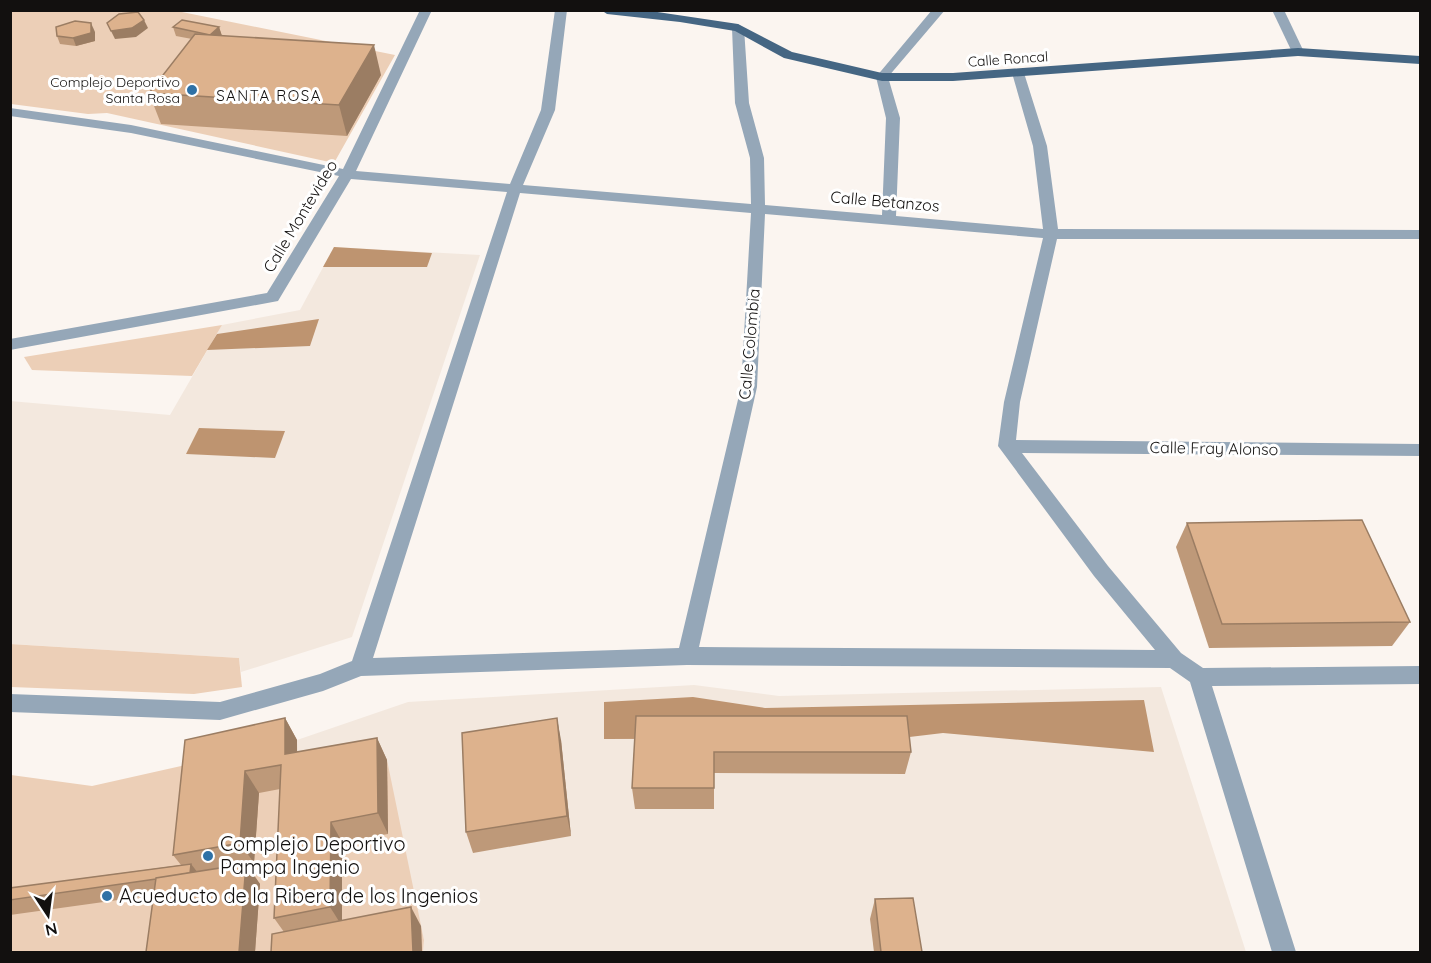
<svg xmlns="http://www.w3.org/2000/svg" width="1431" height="963" viewBox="0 0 1431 963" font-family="Quicksand,sans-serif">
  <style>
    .built { fill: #f3e8de }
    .green { fill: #eccfb7 }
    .water { fill: #be9470 }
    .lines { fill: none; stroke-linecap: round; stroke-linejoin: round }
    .street { fill: #95a7b8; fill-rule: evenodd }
    .primary { fill: #456683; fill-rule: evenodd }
    .wall { fill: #be9979 }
    .shaded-wall { fill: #9b7d63 }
    .building { fill: #ddb28d; stroke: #9b7d63; stroke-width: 1.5 }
    .poi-dot { fill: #2e71a6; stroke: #fff; stroke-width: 2 }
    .labels { text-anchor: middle; stroke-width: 6; stroke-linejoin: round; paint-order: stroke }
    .far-street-label { font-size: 14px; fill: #12100f; stroke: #fff }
    .far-poi-label { font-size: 14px; fill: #12100f; stroke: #fff; text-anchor: end }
    .far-neighbourhood-label { font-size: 15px; letter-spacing: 1.5px; fill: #12100f; stroke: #fff }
    .street-label { font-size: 16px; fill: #12100f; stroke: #fff }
    .near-poi-label { font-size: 20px; fill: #12100f; stroke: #fff; text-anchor: start }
  </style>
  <rect width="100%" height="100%" fill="#fbf5f0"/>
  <g class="built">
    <polygon points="334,247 480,255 352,637 241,672 239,658 11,644 10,401 170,415 222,325 300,310"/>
    <polygon points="694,685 779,696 1161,687 1246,952 423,952 424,940 421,926 297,776 297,740 408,702"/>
  </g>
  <g class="green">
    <polygon points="11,11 177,11 395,55 334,163 107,113 88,114 11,104"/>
    <polygon points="222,325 192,376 32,370 24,357"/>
    <polygon points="10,644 239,658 242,687 194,694 11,687"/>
    <polygon points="297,740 298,776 387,760 424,940 423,952 11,952 11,775 92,786"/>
  </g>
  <g class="water">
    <polygon points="334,247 432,253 427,267 323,267"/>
    <polygon points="319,319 310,346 207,350 217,334"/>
    <polygon points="199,428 285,431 275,458 186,454"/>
    <polygon points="693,697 765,708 1144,700 1154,752 943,733 901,738 604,739 604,702"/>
  </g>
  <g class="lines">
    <g class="street">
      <path d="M 420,10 L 432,10 L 356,171 L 510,184 L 541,110 L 555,10 L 567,10 L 555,110 L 523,185 L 751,204 L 750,158 L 735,103 L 732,28 L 738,24 L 744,28 L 749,103 L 764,158 L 765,205 L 882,215 L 886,118 L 876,77 L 932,10 L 945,10 L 888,77 L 900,118 L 896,216 L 1043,229 L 1033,146 L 1012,73 L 1018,69 L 1024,73 L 1047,146 L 1058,229 L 1420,230 L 1420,239 L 1057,239 L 1020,402 L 1016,440 L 1420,444 L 1420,456 L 1022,453 L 1108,566 L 1181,653 L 1203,668 L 1420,666 L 1420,684 L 1212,686 L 1296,952 L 1272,952 L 1190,682 L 1170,668 L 687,665 L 361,676 L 323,691 L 220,720 L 10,712 L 10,694 L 220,702 L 320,674 L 352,661 L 507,192 L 351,179 L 278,301 L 10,350 L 10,339 L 267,293 L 339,176 L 131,133 L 10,116 L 10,108 L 131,125 L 343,169 ZM 520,193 L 751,213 L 741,387 L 679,648 L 373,658 ZM 765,214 L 1043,238 L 1004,402 L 998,446 L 1094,576 L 1155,650 L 699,647 L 757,387 Z"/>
      <polygon points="1272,10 1284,10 1304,52 1302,55 1298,56 1292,52"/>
    </g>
    <polygon class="primary" points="601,10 644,10 738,24 792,52 882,73 953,73 1298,48 1420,56 1420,64 1298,56 953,81 882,81 784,58 735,31 680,22 607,14"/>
  </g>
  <g class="wall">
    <polygon points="173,27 219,27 222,36 381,75 347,136 161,124 149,93 192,39 176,36"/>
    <polygon points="95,32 95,41 76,46 60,44 57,36"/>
    <polygon points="1187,523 1410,622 1392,646 1209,648 1176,547"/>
    <polygon points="636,716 911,752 905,774 714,773 714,809 635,809 632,788"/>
    <polygon points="285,718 297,740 297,752 377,738 387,760 388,834 342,842 342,921 421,926 422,952 271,952 284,932 274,918 280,789 259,793 254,863 247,865 260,884 255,952 146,952 154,895 10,915 10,888 181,865 173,855"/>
    <polygon points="561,740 571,836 473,853 466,832"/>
    <polygon points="875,899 922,952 874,952 870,919"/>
  </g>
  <g class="shaded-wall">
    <polygon points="144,20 148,28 136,37 115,39 111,31"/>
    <polygon points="91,23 95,32 95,41 76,46 73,38"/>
    <polygon points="219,27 222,36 213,43 210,35"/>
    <polygon points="374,45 381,75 347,136 339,105"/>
    <polygon points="285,718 297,740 297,776 285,754"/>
    <polygon points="557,718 561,740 571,836 567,816"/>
    <polygon points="377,738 387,760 388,834 378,813"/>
    <polygon points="245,771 259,793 254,863 240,843"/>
    <polygon points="331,822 342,842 342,926 330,907"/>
    <polygon points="191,864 202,878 190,874"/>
    <polygon points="246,864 260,884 255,952 239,952"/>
    <polygon points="411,907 421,926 422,952 413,952"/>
  </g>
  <g class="building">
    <polygon points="138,12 144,20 132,28 111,31 107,23 119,14"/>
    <polygon points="182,20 219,27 210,35 173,27"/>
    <polygon points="75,21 91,23 91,33 73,38 57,36 56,27"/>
    <polygon points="195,34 374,45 339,105 149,93"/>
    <polygon points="1362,520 1410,622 1222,624 1187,523"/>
    <polygon points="636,716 907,716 911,752 714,752 714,788 632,788"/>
    <polygon points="285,718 285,754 377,738 378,813 331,822 330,907 274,918 281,765 245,771 240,843 173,855 185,740"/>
    <polygon points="557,718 567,816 466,832 462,733"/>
    <polygon points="191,864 190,873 156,879 10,900 10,888"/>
    <polygon points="246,864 239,952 146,952 156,878"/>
    <polygon points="913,898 922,952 881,952 875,899"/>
    <polygon points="411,907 413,952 271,952 272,934"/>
  </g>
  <g class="poi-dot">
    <circle cx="192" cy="90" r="6"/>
    <circle cx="208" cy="856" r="6"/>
    <circle cx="107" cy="896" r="6"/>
  </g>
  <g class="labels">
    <g class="far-street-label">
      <text transform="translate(1008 59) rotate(-4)" y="5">Calle Roncal</text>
    </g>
    <g class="far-poi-label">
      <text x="180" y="87">Complejo Deportivo<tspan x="180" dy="16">Santa Rosa</tspan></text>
    </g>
    <g class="far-neighbourhood-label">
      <text x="269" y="101">SANTA ROSA</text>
    </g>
    <g class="street-label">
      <text transform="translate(885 201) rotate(5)" y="6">Calle Betanzos</text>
      <text transform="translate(300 216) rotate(-59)" y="6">Calle Montevideo</text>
      <text transform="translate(749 344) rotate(-85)" y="6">Calle Colombia</text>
      <text transform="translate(1214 448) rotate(1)" y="6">Calle Fray Alonso</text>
    </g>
    <g class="near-poi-label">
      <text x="220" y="851">Complejo Deportivo<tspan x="220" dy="23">Pampa Ingenio</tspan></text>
      <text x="119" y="903">Acueducto de la Ribera de los Ingenios</text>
    </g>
  </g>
  <rect width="1431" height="963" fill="none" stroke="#12100f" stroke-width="24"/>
  <g transform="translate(48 915) rotate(167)" stroke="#ffffff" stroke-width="4.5" paint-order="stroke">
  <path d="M0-4.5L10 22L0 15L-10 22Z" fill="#12100f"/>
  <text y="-9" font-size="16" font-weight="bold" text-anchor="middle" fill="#12100f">N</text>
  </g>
</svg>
